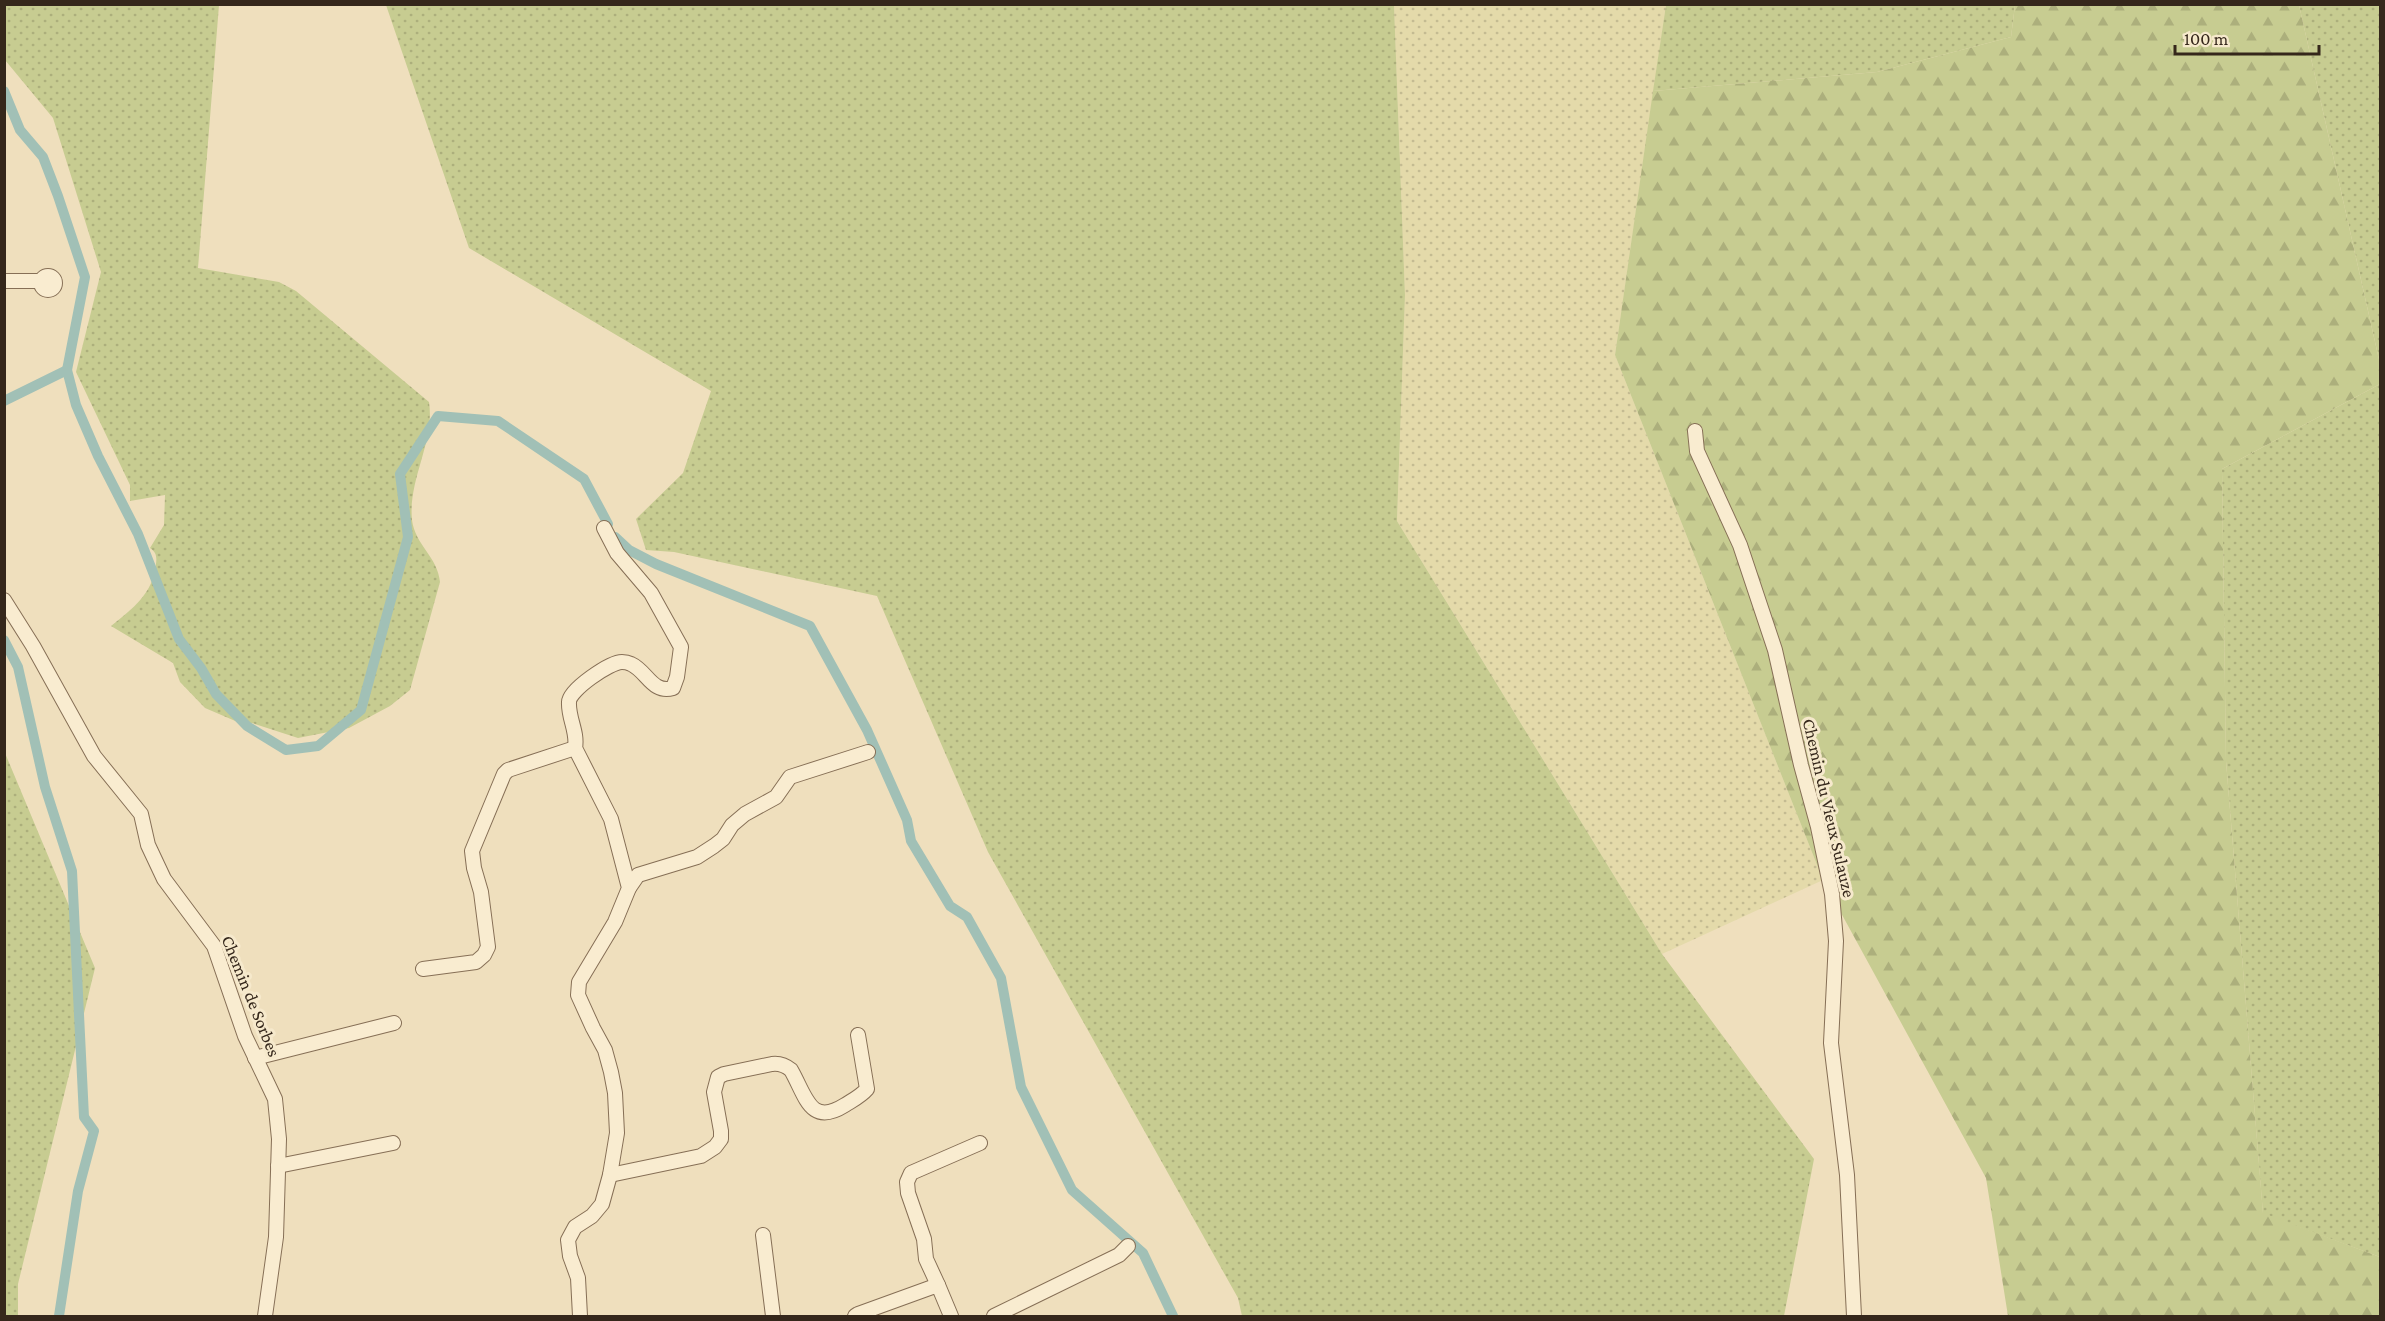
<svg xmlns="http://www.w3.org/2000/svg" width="2385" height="1321" viewBox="0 0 2385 1321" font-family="'Crimson Pro',serif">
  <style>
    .farmland { fill: url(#farmland-dots) }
    .grass { fill: url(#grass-dots) }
    .forest { fill: url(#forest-firs) }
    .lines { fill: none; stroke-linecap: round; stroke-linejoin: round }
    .canal { stroke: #a1c0b6; stroke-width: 10 }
    .minor-casing { stroke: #866f56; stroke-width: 16 }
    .minor { stroke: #f9ecd0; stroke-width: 14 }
    .labels { text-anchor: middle; stroke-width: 6; stroke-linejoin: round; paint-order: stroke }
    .street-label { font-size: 18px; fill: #35271b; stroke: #f6e9cc }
  </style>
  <defs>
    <pattern id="farmland-dots" width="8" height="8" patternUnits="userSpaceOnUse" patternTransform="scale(1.5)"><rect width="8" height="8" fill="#e4daaa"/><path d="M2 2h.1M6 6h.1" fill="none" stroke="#c4bb92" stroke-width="1.8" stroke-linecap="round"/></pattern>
    <pattern id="grass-dots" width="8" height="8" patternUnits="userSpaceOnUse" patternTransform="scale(1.5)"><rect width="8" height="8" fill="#c7cc91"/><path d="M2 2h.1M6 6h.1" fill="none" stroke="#acaf7c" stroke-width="1.8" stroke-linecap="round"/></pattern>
    <pattern id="forest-firs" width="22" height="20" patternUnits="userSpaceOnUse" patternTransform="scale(1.5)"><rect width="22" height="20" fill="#c7cc91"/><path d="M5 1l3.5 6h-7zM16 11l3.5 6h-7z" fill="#acaf7c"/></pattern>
  </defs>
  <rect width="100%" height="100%" fill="#efdfbd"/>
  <polygon class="farmland" points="1394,5 1666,5 1615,355 1823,880 1662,954 1397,521 1405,295"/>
  <g class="grass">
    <path d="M 4,5 L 219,5 L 198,268 L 279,282 L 296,291 L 429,402 C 435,442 408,479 412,520 C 415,545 438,557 440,582 L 410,690 L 390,706 L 349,728 L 298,738 L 252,723 L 240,723 L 205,708 L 180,682 L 173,663 L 111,626 C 133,608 153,594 156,564 C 157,556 156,552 150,548 L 164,525 L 165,495 L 130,501 L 130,485 L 76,372 L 101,272 L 53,118 L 5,60 Z"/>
    <polygon points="386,5 1394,5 1405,295 1397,521 1662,954 1814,1159 1784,1316 1242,1316 1238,1298 988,852 877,596 674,552 646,550 636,519 683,473 711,391 469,248"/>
    <polygon points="1666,5 2015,5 2011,37 1877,72 1653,91"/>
    <polygon points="2299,5 2380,5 2380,364"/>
    <polygon points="2380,384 2380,1257 2263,1214 2226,761 2222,469"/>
    <polygon points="5,753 95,968 18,1284 18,1316 4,1316"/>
  </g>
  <polygon class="forest" points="2015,5 2299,5 2380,364 2380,384 2222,469 2226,761 2263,1213 2380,1257 2380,1316 2008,1316 1986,1178 1823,880 1615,355 1653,91 1877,72 2011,37"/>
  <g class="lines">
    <g class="canal">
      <polyline points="4,91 20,130 43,157 58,196 85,277 67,370"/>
      <polyline points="4,401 67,370 76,405 98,456 138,534 179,639 201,668 216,694 247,726 286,750 318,746 361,710 408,537 400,474 438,416 498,421 584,479 608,524"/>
      <polyline points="615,537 629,550 656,564 810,626 867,730 907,820 911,841 950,906 967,917 1001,978 1021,1087 1072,1190 1143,1253 1173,1316"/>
      <polyline points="4,640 18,667 45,787 72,871 84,1117 94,1131 78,1191 59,1316"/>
    </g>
    <defs>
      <g id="minor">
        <circle cx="48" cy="283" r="7"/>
        <polyline points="4,281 41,281"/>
        <polyline points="1695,431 1697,451 1740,545 1775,650 1801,765 1818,827 1832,894 1836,941 1831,1043 1847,1175 1854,1316"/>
        <polyline points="4,600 33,646 94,756 141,814 148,845 164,879 214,946 245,1036 275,1099 279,1139 276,1237 265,1316"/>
        <polyline points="629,888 638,875 697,857 714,846 723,839 732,825 745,814 776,797 790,777 868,752"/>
        <polyline points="423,969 476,962 484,955 488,947 481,892 474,868 472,851 504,774 508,770 575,748"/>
        <polyline points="255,1058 394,1023"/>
        <polyline points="278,1166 393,1143"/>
        <path d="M 610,1175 L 701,1156 L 715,1147 L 721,1139 L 721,1131 L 714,1092 L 718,1077 L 724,1074 L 772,1064 C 780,1063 785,1065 791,1070 C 806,1096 810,1127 845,1105 C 853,1100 861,1096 867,1089 L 858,1035"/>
        <polyline points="763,1235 773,1316"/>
        <polyline points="938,1285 926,1259 924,1239 908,1193 907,1182 911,1173 980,1143"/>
        <path d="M 580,1316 L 578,1278 L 570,1256 L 568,1240 L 575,1227 L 592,1216 L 602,1204 L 610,1175 L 617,1133 L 615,1093 L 611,1072 L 605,1050 L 593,1028 L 578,995 L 579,982 L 615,922 L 629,888 L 611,819 L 575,748 C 578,732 568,718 569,702 C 569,690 610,662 622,662 C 626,662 629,663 631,664 C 647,671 652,694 673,688 L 677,677 L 681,647 L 651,593 L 617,553 L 604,528"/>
        <polyline points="855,1316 858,1314 938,1285 951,1316"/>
        <polyline points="994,1316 1119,1255 1128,1246"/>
      </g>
    </defs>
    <use href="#minor" class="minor-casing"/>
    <use href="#minor" class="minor"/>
  </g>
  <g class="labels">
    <g class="street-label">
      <text transform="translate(1829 808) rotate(77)" y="6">Chemin du Vieux Sulauze</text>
      <text transform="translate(251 996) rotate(68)" y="6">Chemin de Sorbes</text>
    </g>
  </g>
  <rect width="2385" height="1321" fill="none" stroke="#35271b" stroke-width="12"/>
  <path d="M2175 45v9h144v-9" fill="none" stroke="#35271b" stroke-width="3"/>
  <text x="2184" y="45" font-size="18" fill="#35271b" stroke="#f6e9cc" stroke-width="4.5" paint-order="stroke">100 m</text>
</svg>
